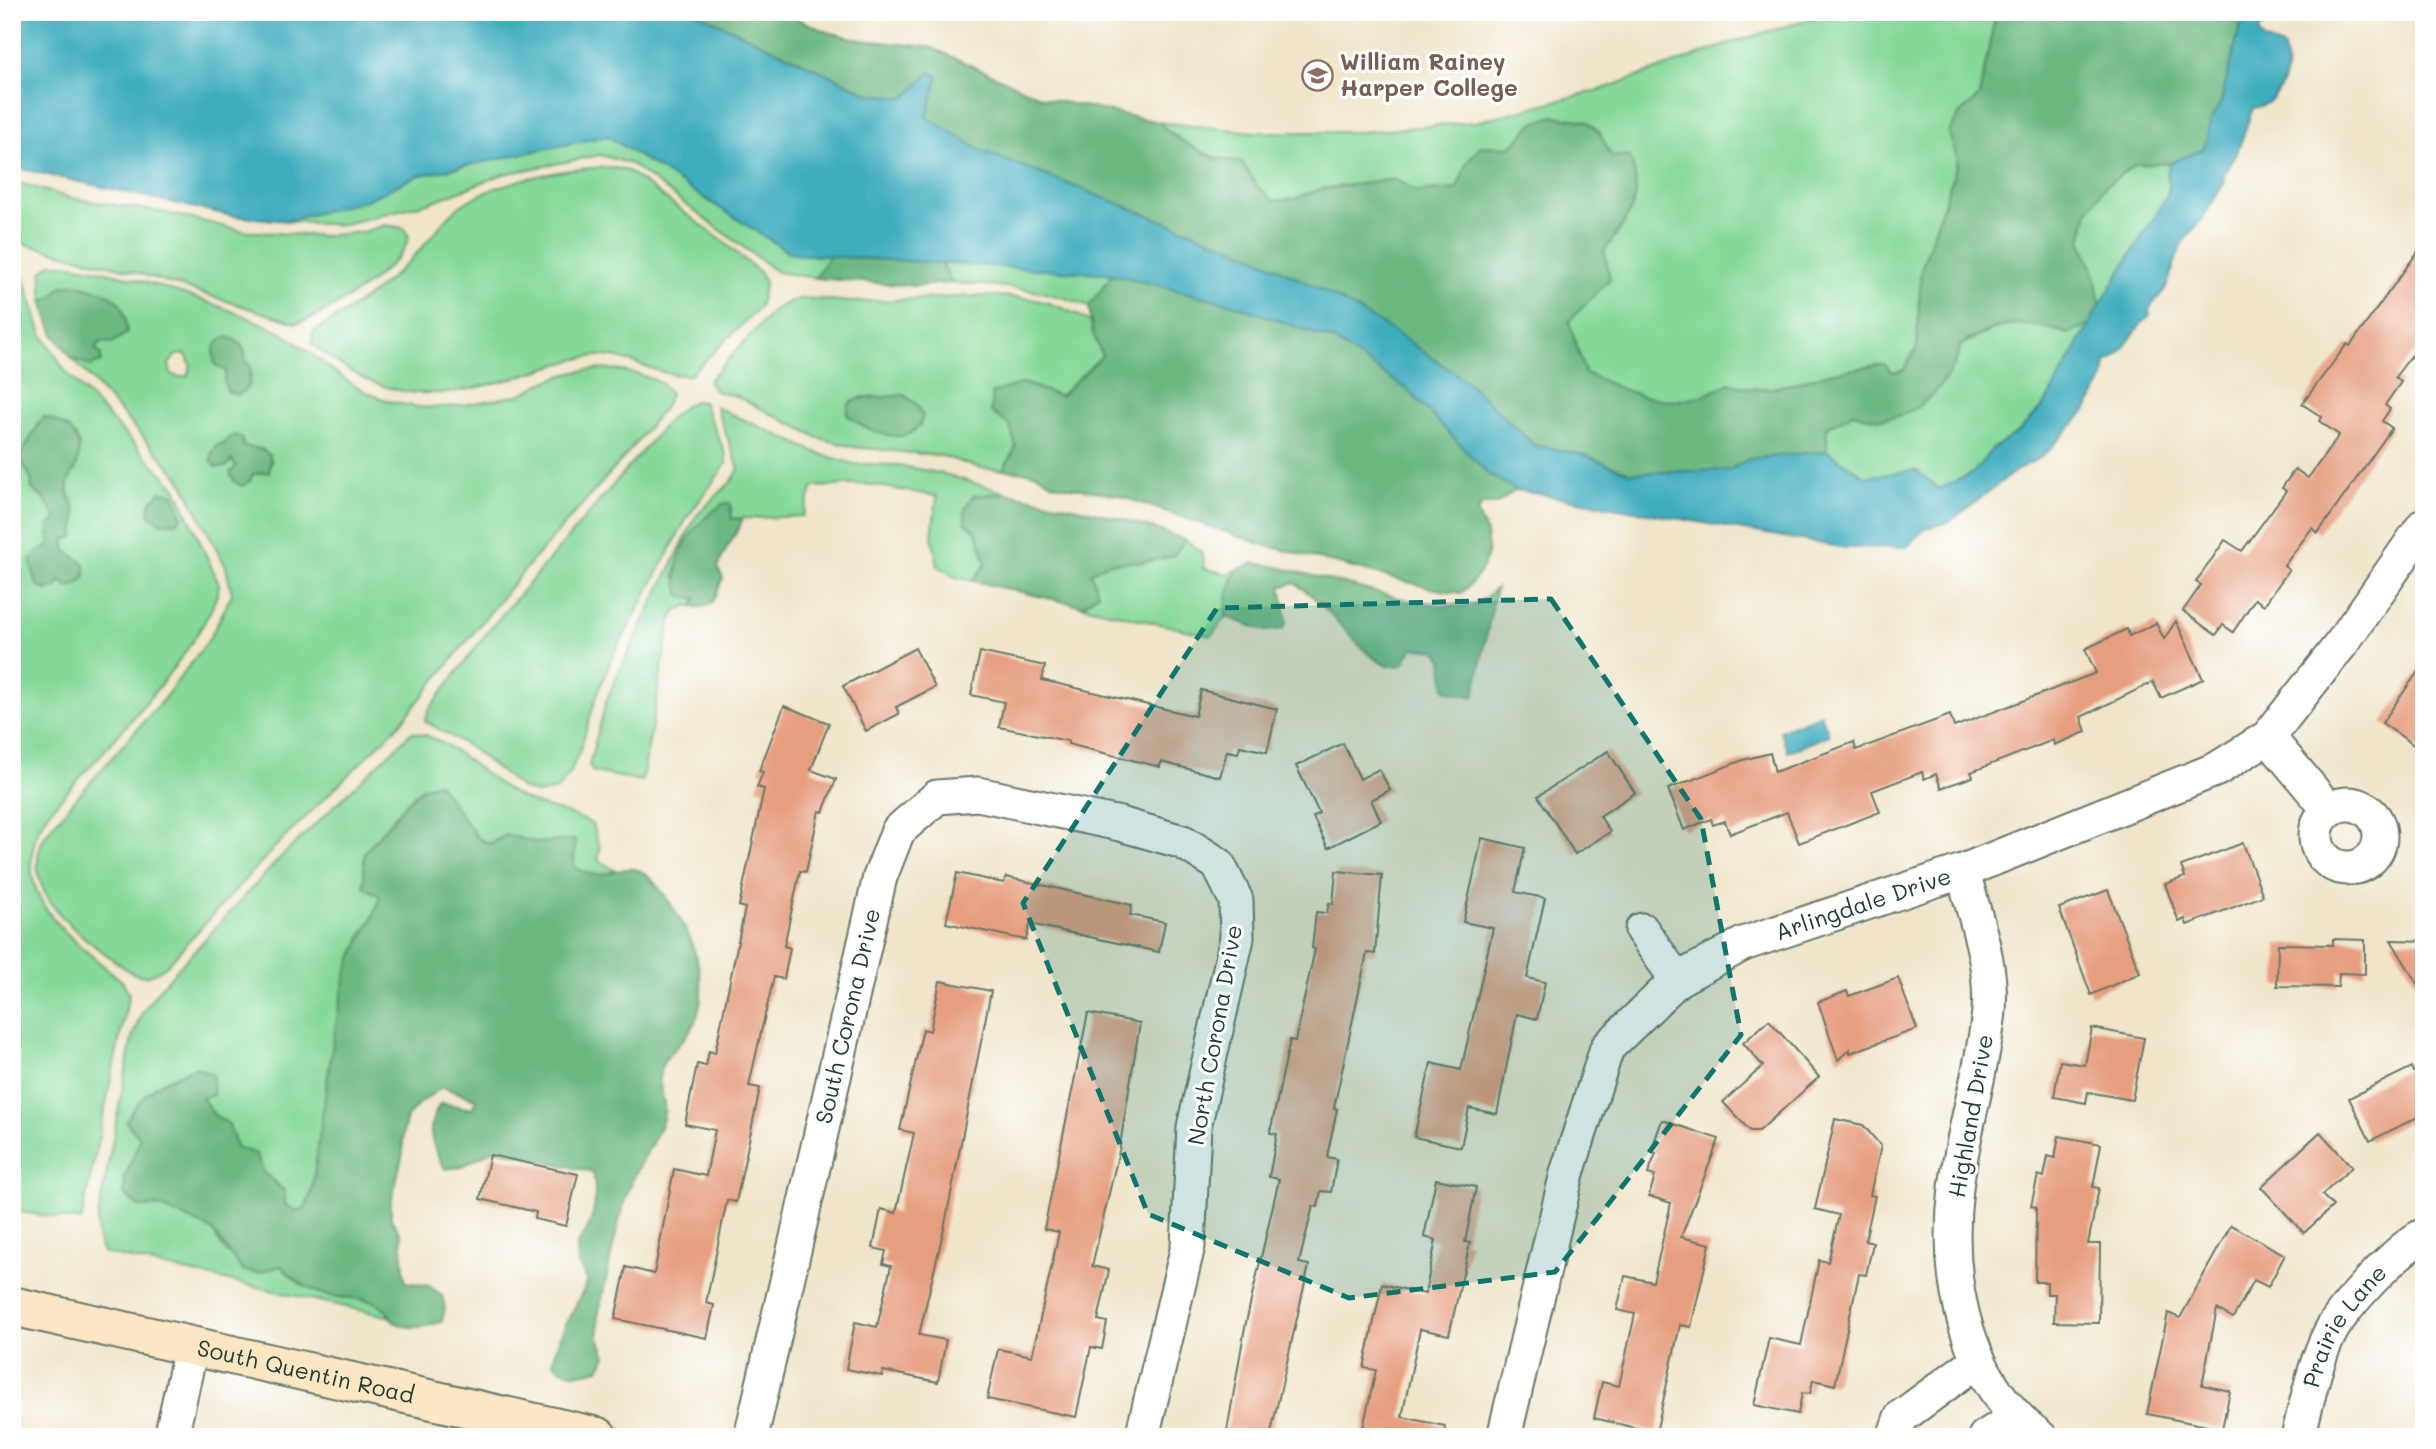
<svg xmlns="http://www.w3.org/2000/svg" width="2436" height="1449" viewBox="0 0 2436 1449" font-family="Mali,sans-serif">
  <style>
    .green { fill: #85d899; stroke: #528a66; stroke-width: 2; fill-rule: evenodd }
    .forest { fill: #6cb881; stroke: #467a5a; stroke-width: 2 }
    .water { fill: #3eacbd; stroke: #2e7478; stroke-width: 2 }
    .building { fill: #e69e7f }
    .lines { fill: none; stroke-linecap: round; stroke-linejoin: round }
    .street-casing { stroke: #687868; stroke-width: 37 }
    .secondary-casing { stroke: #687868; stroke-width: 42 }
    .street { stroke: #fff; stroke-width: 33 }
    .secondary { stroke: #fce6c4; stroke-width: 38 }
    .marked { fill: #0f766e; fill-opacity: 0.2; stroke: #0f766e; stroke-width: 5; stroke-dasharray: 14 9; stroke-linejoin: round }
    .labels { text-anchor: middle; stroke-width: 6; stroke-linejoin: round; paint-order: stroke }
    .education-label { font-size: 23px; font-weight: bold; fill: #785e54; stroke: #fff; text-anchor: start }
    .street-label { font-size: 23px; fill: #1f3d34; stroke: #fff }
  </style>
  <rect width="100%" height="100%" fill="#fff"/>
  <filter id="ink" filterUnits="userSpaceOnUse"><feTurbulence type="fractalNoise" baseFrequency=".0143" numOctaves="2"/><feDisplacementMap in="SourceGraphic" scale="14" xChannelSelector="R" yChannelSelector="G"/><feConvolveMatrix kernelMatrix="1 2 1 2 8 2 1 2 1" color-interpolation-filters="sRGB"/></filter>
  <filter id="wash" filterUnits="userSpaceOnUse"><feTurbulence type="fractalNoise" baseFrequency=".00686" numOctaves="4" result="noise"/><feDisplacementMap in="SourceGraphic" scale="28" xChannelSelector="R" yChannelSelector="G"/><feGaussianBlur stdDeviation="1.57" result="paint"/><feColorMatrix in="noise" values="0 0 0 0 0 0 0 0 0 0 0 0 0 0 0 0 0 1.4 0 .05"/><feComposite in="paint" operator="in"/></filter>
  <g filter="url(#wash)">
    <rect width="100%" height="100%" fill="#f0e5ca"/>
    <g class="green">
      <path d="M 1832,12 L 1996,12 L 1979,97 L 1960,113 L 1950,133 L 1958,162 L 1921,270 L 1917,348 L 1904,370 L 1893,373 L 1884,364 C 1866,368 1847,369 1830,373 C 1793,382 1767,397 1729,383 C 1676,416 1636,395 1585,374 L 1569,321 L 1610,279 L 1604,251 L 1634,203 L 1599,132 L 1533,123 L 1511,147 L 1481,146 L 1467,162 L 1457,189 L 1417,192 L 1395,179 L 1321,189 L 1294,199 L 1274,201 L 1257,186 L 1242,162 C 1207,159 1184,145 1158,122 L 1253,132 L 1361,132 L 1475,122 L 1606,88 L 1737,41 Z"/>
      <polygon points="607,136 792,254 830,256 815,278 777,272 631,164 600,155 504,174 431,202 341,225 287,221 366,200 417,176"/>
      <polygon points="2170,163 2166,177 2170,184 2166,198 2100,305 2095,276 2081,240 2088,211 2106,185 2135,165"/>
      <path d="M 610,167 L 628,171 L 720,239 L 759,272 L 765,283 L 759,308 L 690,375 C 658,378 630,354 597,356 C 571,358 545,369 520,376 C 432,403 385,403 312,344 L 313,332 C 349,311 388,285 416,254 C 431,239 443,219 460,206 C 497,180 566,168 610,167 Z"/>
      <path d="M 12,181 L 71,198 L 167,213 L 244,231 L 323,236 L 363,232 L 385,225 L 404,228 L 409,237 C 403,267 325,317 296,323 L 132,271 L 12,241 Z"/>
      <path d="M 12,261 L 24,277 L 42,334 L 65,371 L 176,488 L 219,584 C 215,637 86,770 46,815 C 0,893 70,937 123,982 L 129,994 L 81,1221 L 12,1211 ZM 38,422 L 77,465 C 63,485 68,487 74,507 C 77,516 75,528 74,536 L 64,540 L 66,551 L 38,551 L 49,547 L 57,519 L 45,500 L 32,489 L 31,478 L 20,458 L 36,434 Z"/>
      <path d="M 941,262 L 1113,274 L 1089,306 C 1043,289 1001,285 952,283 Z"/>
      <path d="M 51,264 C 94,261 254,313 291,339 C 337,371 360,401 420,407 C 451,410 485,400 514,396 C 524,395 534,386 543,383 C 576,368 612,365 646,377 C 657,381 665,383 670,394 L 666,405 L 626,455 L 521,574 L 400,724 L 273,849 L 166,966 C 153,975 145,979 130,972 C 93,943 21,902 41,844 C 44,836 51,828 56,821 L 162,701 L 210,638 L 232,594 L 226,567 L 180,478 L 72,358 L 81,359 L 101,341 L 53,297 L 42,301 L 42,272 ZM 186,354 L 191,367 L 187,376 L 178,377 L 171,374 L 169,364 L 176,355 ZM 242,438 L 243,446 C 258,452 261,441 272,461 L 253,474 L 236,466 L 218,445 Z"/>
      <path d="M 977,296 C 1026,296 1048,298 1091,322 L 1102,356 L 1060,396 L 1023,383 L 1010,426 L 1017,447 L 1003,470 L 980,468 L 942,456 L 854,447 L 819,438 L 736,396 L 715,391 L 708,381 L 774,310 L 788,302 L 803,298 L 853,302 ZM 860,397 L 890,398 L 916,404 L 923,416 L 920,426 Z"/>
      <polygon points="2032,322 2068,334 2089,325 2045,404 2018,432 1992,449 1973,473 1939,489 1916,470 1866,477 1827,451 1827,427 1853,413 1879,419 1955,365 1961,345 2008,323"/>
      <polygon points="695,401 703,402 726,455 726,464 687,518 612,658 597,695 580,750 570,773 557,790 538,794 521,788 471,748 425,721 428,711 489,630 668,421 685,405"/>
      <path d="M 716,407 L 820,454 L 854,464 L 897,465 L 944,474 L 1007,493 L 988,494 L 965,522 L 977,532 L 986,564 L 972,581 L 955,577 L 938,566 L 932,536 L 937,496 L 866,484 L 813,487 L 803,516 L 732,519 L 730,503 C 693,521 687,539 674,576 L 697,598 L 693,607 L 688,605 L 676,611 L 670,623 L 642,781 L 593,772 L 589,765 L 606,702 L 619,671 L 696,516 L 732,481 L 739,469 Z"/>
      <path d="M 1185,540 C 1197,548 1206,552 1203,568 L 1227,574 L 1236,570 L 1227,597 L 1226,617 L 1211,636 L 1083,606 L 1098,593 L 1091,573 C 1107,560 1119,562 1139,562 C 1150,562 1162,558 1173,556 Z"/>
      <path d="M 412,732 C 450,736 487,782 522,798 C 545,809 570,811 592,824 L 600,849 L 598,860 L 615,870 C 599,878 588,877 574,866 L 574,840 L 538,843 L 507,835 L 489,844 L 477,837 L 438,783 L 364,887 L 380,896 L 376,914 L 360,937 L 311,1194 L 305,1208 L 296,1211 L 285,1205 L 285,1191 L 264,1173 L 256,1154 L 236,1147 C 229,1113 213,1124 202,1097 L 215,1087 L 140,1137 L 135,1160 L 123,1178 L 138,1207 L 159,1206 L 211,1229 L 225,1251 L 257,1273 L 281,1266 C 294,1280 307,1290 326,1295 C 348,1300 379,1293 391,1317 L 103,1253 L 98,1240 L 97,1223 L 132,1038 L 142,1013 L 159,989 L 281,857 Z"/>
    </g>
    <g class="forest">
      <path d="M 695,12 L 781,12 L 828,32 L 862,40 L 930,47 L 1044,98 L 1158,122 L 1174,136 L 1215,159 L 1242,162 L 1257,186 L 1274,201 L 1294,199 L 1321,189 L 1395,179 L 1417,192 L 1457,189 L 1467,162 L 1481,146 L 1511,147 L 1533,123 L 1554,116 L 1586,121 L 1599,132 L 1611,156 L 1630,157 C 1645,198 1628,219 1604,251 L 1610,279 L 1569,321 L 1585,373 C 1635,395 1676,416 1729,383 C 1767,397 1793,382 1830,373 C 1848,369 1866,368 1884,364 L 1893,373 L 1904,370 L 1917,347 L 1921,270 L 1958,162 L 1949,133 L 1960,113 L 1979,97 L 1996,12 L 2244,12 L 2221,102 L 2211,120 L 2204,149 L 2170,163 L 2135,165 L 2106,185 L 2088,211 L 2081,240 L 2095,276 L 2100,305 L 2089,325 L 2068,334 C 2024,320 2001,319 1961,345 C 1951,381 1921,417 1880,419 C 1871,419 1861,415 1853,413 L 1827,427 L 1827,451 L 1749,459 L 1729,470 L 1629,473 L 1585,455 L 1534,445 L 1466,381 L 1393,331 L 1322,290 L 1249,254 L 980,150 L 927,117 L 938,77 L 931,72 L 905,98 L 870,94 Z"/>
      <polygon points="830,256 941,262 952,283 914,286 815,278"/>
      <path d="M 1113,274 L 1236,305 L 1333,340 L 1407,389 L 1488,474 L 1516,490 L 1497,504 L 1482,504 L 1477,513 C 1496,545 1489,569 1461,593 L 1435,589 L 1261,544 L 1117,495 L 1053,484 L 1036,473 L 1003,470 L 1016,447 L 1010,426 L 991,412 L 992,393 L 1023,383 L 1060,396 L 1102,356 L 1092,331 L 1089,306 Z"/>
      <path d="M 76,284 C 109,294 126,294 127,333 L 112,343 L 101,342 L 95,348 L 101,354 L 101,362 L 90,366 L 72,358 L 54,335 L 42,301 L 53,297 L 60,287 Z"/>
      <path d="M 225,337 C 240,339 246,348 246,363 L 250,365 C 251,379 252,388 238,395 L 228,392 L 224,382 L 226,371 L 215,365 C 212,351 213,344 225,337 Z"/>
      <path d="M 903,394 L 916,404 L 923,416 C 912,452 867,432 847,415 L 849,403 C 866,394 884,400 903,394 Z"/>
      <path d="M 44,417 C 68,424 85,436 77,463 C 75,473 67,478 67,489 C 67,497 73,501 75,509 C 77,517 75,528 74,537 L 64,540 L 66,551 L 85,564 L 85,578 L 77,585 L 67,587 L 61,580 L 57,587 L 47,590 L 37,585 L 30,560 L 38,551 L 49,547 L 49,525 L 57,519 L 45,500 L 32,489 L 31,478 L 20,458 C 22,452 40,421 44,417 Z"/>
      <path d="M 235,435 L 242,438 L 243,446 C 260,451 275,445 269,472 L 253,474 L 250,481 L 242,486 L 234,481 L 230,473 L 236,466 L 232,460 L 226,467 L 216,467 L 211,460 L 212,452 L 218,445 L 224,445 L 228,438 Z"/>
      <polygon points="160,492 174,494 182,516 177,523 161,523 149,514 151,502"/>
      <path d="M 1007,493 C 1068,506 1128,517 1185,540 L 1173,556 C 1162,558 1150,562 1139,562 C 1119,562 1107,560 1091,573 L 1098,593 L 1083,606 L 972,581 L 986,564 L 977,532 L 965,522 L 965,509 L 973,496 Z"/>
      <path d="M 724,503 L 730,503 L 732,519 L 743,518 C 736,538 724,547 718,568 L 723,578 C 713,596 719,609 693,607 L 696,598 L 680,596 C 668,556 692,525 724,503 Z"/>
      <path d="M 1254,563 C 1303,567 1442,621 1479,602 C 1485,599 1491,592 1496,588 L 1474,697 L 1445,690 L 1443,659 L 1436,650 L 1413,648 L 1402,665 C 1397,665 1390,667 1386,665 C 1358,654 1327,601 1294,583 L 1281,587 L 1287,622 L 1283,629 L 1266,631 L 1226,617 L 1227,597 L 1236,570 Z"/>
      <path d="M 438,783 L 477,837 L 489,844 L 507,835 L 538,843 L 575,840 L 574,866 C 605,891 626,851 651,879 C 684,914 719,983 691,1029 C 683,1044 663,1055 660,1072 C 657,1089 668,1102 663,1119 C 655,1142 639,1163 630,1186 C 615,1227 608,1274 598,1316 L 599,1338 L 606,1356 L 599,1369 C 582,1374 565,1377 553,1362 C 559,1330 575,1309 588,1281 L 578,1264 L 577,1244 C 595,1224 598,1198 593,1172 L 495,1149 L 461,1167 L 445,1169 C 431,1145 424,1127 441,1103 L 472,1109 L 476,1099 L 442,1087 L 420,1103 L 407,1117 L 403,1133 L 403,1153 L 391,1202 L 391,1219 L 401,1234 L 405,1282 L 429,1286 L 442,1295 L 445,1308 L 442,1321 C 423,1328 412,1330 394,1322 C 377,1291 356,1302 327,1295 C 308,1291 294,1280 281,1266 L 257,1273 L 243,1271 L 211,1229 L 159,1206 L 139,1207 L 124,1194 C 123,1173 135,1158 140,1138 L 126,1122 C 144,1089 161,1081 196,1067 L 213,1075 L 213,1095 L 202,1098 L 214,1115 L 229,1124 L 236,1147 L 256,1154 L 264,1173 L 285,1192 L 285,1205 L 296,1211 L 305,1208 L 311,1194 C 322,1124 330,1044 346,975 C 353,946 374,925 380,896 L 364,887 L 364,853 L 406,803 L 422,788 Z"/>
    </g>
    <g class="water">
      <path d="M 12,12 L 695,12 L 870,94 L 905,98 L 930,72 L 938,76 L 927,117 L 980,150 L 1249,254 L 1322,290 L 1393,331 L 1466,381 L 1534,445 L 1585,455 L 1629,473 L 1729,470 L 1749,459 L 1827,451 L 1866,477 L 1916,470 L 1939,489 L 1973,473 L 1992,449 L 2018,432 L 2045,404 L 2100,305 L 2166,198 L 2170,185 L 2166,177 L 2170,163 L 2204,149 L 2211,120 L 2221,102 L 2244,12 L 2265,12 L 2259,33 L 2264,40 L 2283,47 C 2293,71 2280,104 2253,108 L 2237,153 L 2223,177 L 2225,182 L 2203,218 L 2182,243 L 2166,288 L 2149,309 L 2150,315 C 2133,329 2126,353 2106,363 L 2104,378 L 2087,410 L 2043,456 L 2017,470 L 1949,522 L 1925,529 L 1907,547 L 1846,548 L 1516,490 L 1488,474 L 1407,389 L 1333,340 L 1236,305 L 1113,274 L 792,254 L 607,136 L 417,176 L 366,200 L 287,221 L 232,216 L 12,167 Z"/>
      <polygon points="1821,714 1829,735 1788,752 1780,731"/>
    </g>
    <g id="blocks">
      <g class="building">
        <polygon points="2424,243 2424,339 2395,377 2401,382 2385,405 2390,409 2382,421 2392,428 2318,533 2312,528 2284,566 2289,570 2264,605 2255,599 2233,632 2223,625 2216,635 2183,611 2201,585 2196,582 2225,540 2242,551 2286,491 2282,488 2295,469 2308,478 2339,435 2319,421 2322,417 2302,404 2347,344 2350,346"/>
        <polygon points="2176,621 2203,679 2161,698 2153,682 2081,717 2086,732 2054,745 2053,740 1971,772 1973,777 1941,788 1936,774 1924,779 1922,772 1872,791 1880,812 1799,843 1787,812 1730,834 1725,821 1713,825 1711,819 1684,830 1668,789 1743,760 1770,753 1775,772 1854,742 1856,750 1950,715 1954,727 2096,673 2085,649 2127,629 2129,636 2156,623 2164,639"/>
        <polygon points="915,648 935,687 896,707 899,714 866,731 843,686"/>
        <polygon points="980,652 1045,666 1042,680 1195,716 1201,690 1277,709 1267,752 1240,746 1238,753 1227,751 1220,777 1161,762 1160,767 1068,744 1068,741 999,727 1004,702 971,695"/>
        <polygon points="2424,663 2424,752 2382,723"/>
        <polygon points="784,706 829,723 811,770 836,779 823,812 819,811 806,872 800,871 784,946 790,948 784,979 774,977 761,1032 749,1086 760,1088 736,1202 727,1200 706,1303 714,1305 707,1338 615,1319 626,1267 654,1274 674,1169 706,1176 715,1130 685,1124 697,1064 706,1066 709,1051 715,1053 745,908 739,906 764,789 757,787 763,772 759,771"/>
        <polygon points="1343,743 1360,779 1379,769 1390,790 1371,800 1381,821 1328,848 1313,817 1319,813 1296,766"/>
        <polygon points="1608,751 1635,793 1600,816 1610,832 1575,854 1538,796"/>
        <polygon points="1482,838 1525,848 1515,892 1545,898 1527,978 1545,982 1537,1019 1517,1014 1497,1114 1469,1108 1461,1147 1414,1137 1431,1063 1461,1070 1493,928 1463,922"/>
        <polygon points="2243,843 2263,896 2187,925 2185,919 2179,922 2165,884 2185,877 2181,866"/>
        <polygon points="1336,871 1382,875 1375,954 1367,953 1334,1108 1337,1109 1327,1157 1337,1159 1331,1192 1321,1191 1318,1207 1313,1206 1299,1263 1309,1265 1270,1437 1226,1437 1245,1327 1279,1179 1269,1177 1277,1134 1270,1133 1290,1040 1295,1041 1315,949 1312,948 1316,912 1327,913 1329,903 1333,904"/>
        <polygon points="957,873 1004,883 1006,877 1132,905 1130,915 1165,922 1159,952 1030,924 1026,940 946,923"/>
        <polygon points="2108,890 2140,973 2091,995 2059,908"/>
        <polygon points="2333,939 2365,940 2365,974 2339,973 2338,987 2277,986 2278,944 2333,945"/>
        <polygon points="2391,940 2424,941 2424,995"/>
        <polygon points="1898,978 1917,1029 1850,1053 1850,1049 1838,1060 1818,1002 1847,991 1849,996"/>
        <polygon points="940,981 991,991 945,1224 919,1335 946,1340 938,1382 883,1371 882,1376 846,1369 855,1322 877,1327 891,1266 883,1264 886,1251 873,1248 881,1209 896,1213 914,1133 900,1130 923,1029 930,1031"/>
        <polygon points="1088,1013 1140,1023 1119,1151 1092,1266 1109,1270 1098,1320 1107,1322 1102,1349 1091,1347 1076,1417 987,1399 998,1349 1032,1356 1059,1232 1044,1229"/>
        <polygon points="1769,1020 1819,1077 1759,1131 1750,1131 1723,1102 1763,1066 1743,1043"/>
        <polygon points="2092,1028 2144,1038 2132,1100 2088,1092 2086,1103 2054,1097 2060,1061 2085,1065"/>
        <polygon points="2412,1067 2414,1072 2424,1067 2424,1114 2370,1141 2349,1098"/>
        <polygon points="1835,1119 1863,1125 1881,1146 1870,1195 1875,1196 1865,1241 1873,1243 1866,1275 1859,1274 1835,1385 1813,1380 1810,1394 1802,1393 1798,1414 1754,1405 1769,1338 1801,1345 1819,1260 1828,1262 1839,1215 1815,1209"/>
        <polygon points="1662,1120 1719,1139 1681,1237 1710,1244 1691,1327 1680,1325 1656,1433 1594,1418 1602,1382 1619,1386 1635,1314 1617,1310 1625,1276 1653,1282 1671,1203 1649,1196 1655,1176 1648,1174 1656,1153 1651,1151"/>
        <polygon points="2320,1132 2352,1167 2322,1195 2333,1206 2304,1233 2261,1187"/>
        <polygon points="2059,1136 2101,1144 2093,1187 2099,1188 2088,1244 2100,1244 2099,1323 2054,1322 2055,1294 2047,1294 2047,1282 2035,1282 2036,1207 2031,1206 2038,1175 2044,1177 2048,1156 2055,1158"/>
        <polygon points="490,1155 578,1174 566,1226 535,1219 536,1212 480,1199"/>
        <polygon points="1436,1179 1476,1187 1465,1242 1470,1243 1449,1335 1420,1329 1402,1417 1445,1426 1444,1437 1361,1437 1376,1370 1364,1368 1382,1284 1425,1294 1436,1240 1424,1237"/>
        <polygon points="2231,1225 2285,1255 2268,1287 2254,1280 2233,1318 2217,1309 2202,1385 2230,1391 2222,1429 2147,1414 2168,1313 2180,1318"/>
      </g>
    </g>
  </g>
  <g filter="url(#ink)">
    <use href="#blocks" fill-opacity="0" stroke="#687868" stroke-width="2"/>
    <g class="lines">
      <defs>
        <g id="street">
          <polyline points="2268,737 2329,810"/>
          <circle cx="2348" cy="836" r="32"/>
          <path d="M 1963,871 C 1974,916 1993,962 1989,1011 C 1983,1070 1963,1128 1956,1188 C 1945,1278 1964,1380 2040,1437"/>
          <polyline points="1642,930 1677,980"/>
          <polyline points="171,1437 191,1348"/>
          <path id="s1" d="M 751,1437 L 880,877 L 898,831 L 937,797 L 978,794 L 1120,824 L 1183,842 L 1218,864 L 1236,900 L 1237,938 L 1194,1127 L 1188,1246 L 1142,1437"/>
          <path id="s2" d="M 1504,1437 L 1567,1173 L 1607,1048 L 1677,980 L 1743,944 L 1963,871 L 2217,769 L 2268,737 L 2342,643 L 2424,525"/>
          <polyline points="1894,1437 1901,1417 1977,1361"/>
          <polyline points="1985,1437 2015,1418"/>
          <path id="s3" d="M 2298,1437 C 2307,1403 2314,1364 2330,1333 C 2344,1306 2397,1249 2424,1235"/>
        </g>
        <g id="secondary">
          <path id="s4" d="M 12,1306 L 598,1437"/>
        </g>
      </defs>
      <use href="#street" class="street-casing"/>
      <use href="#secondary" class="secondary-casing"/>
      <use href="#street" class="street"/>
      <use href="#secondary" class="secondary"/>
    </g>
  </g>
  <path class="marked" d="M 1551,599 L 1701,819 L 1741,1035 L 1555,1272 L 1349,1298 L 1148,1214 L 1023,903 L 1217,608 Z"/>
  <defs>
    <symbol id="university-ring" viewBox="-11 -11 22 22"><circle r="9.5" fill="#fff" stroke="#8d6e63" stroke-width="1.5"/><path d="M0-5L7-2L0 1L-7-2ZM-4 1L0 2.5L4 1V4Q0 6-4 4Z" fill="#8d6e63"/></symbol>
  </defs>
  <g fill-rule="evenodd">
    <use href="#university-ring" x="1300" y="58" width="35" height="35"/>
  </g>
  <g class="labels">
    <g class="education-label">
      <text x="1340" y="70">William Rainey<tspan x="1340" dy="26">Harper College</tspan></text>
    </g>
    <g class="street-label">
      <text dy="8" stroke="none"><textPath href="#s2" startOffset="702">Arlingdale Drive</textPath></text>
      <text dy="8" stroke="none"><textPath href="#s1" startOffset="432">South Corona Drive</textPath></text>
      <text transform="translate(1215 1035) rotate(-80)" y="8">North Corona Drive</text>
      <text transform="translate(1971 1116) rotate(-80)" y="8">Highland Drive</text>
      <text dy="8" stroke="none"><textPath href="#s3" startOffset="122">Prairie Lane</textPath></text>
      <text dy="8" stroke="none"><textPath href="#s4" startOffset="301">South Quentin Road</textPath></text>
    </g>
  </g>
  <rect width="2436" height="1449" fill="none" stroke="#fff" stroke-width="42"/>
</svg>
